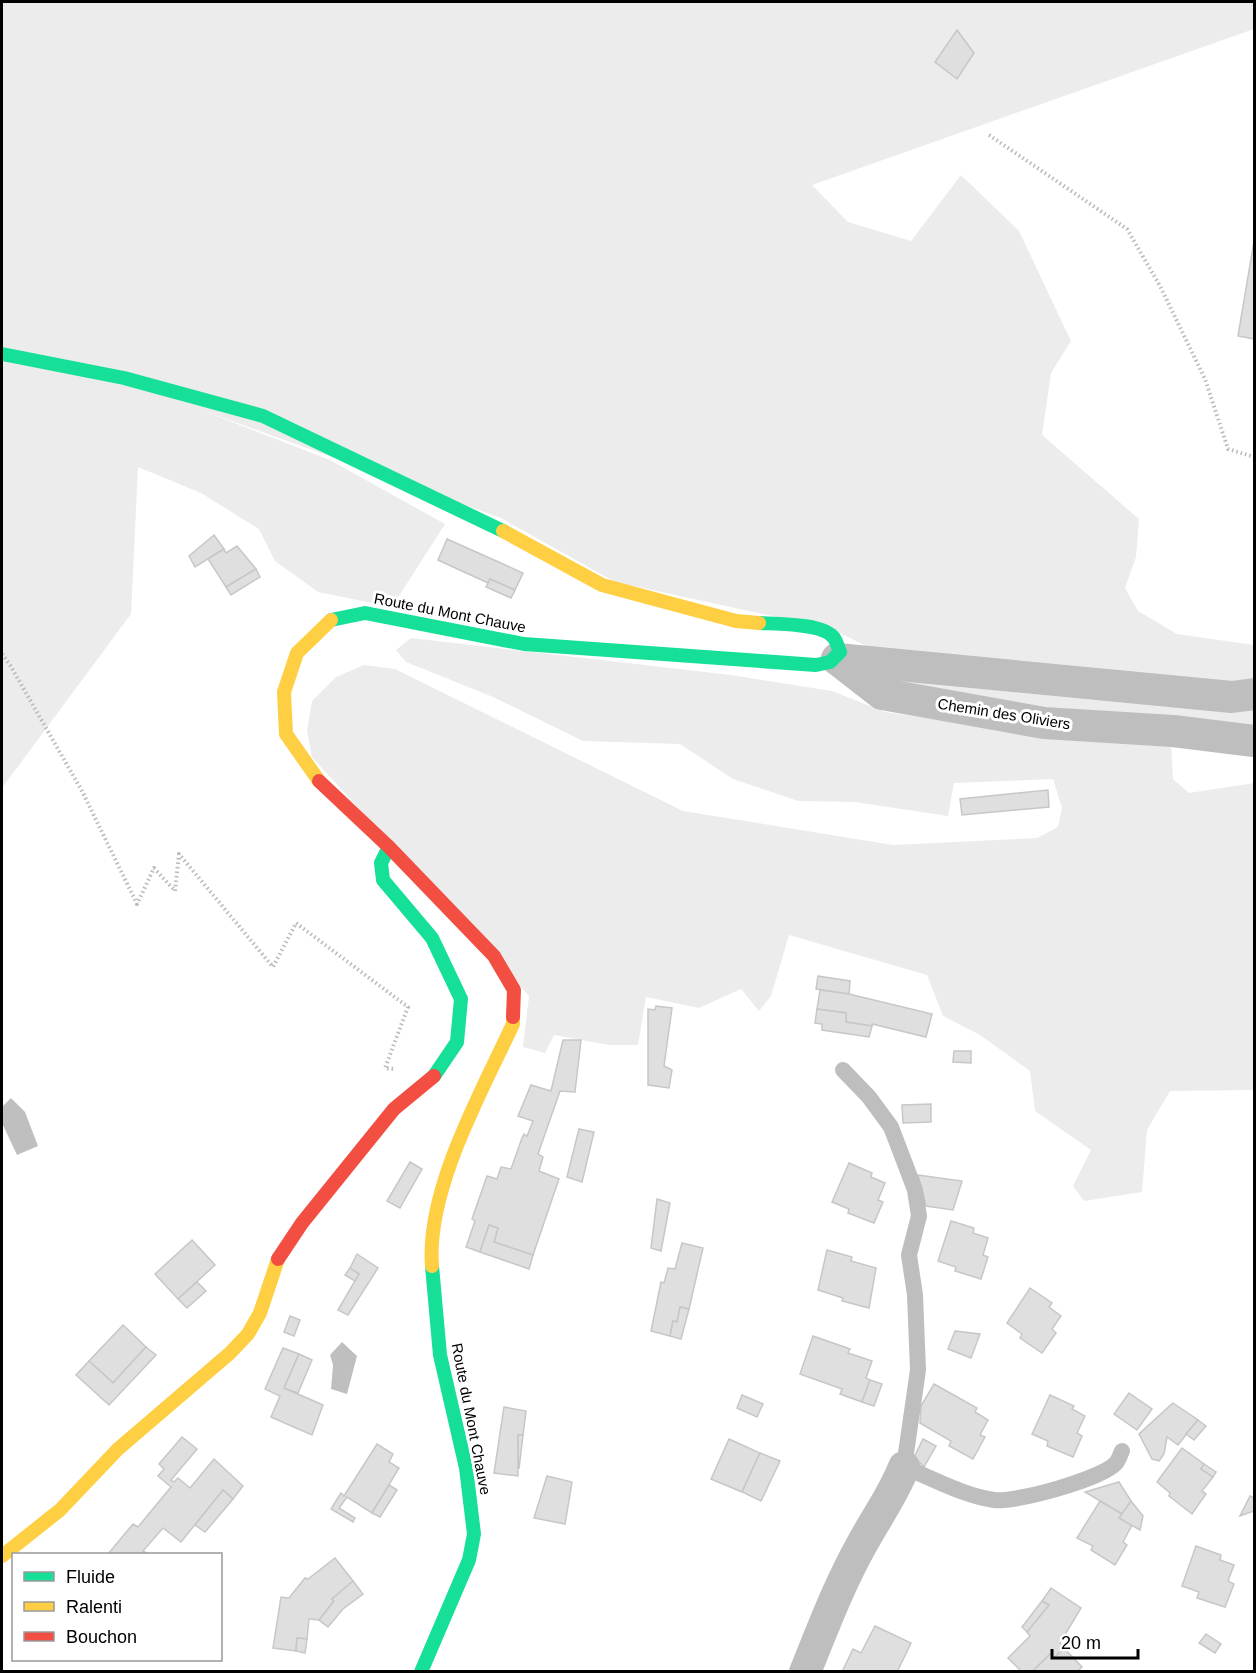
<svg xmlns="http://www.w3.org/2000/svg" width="1256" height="1673" viewBox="0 0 1256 1673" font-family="Arial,sans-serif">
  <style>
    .green { fill: #ececec }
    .water { fill: #bfbfbf }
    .building { fill: #dfdfdf; stroke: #c7c7c7; stroke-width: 1.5 }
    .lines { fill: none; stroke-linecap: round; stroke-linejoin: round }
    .path { stroke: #b9b9b9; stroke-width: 4; stroke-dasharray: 1.5 3; stroke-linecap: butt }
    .lane { stroke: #bebebe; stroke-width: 16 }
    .street { stroke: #bebebe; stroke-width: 32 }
    .fast { stroke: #16e098; stroke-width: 14 }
    .slow { stroke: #ffcf43; stroke-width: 14 }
    .jam { stroke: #f24e42; stroke-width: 14 }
    .labels { text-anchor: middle; stroke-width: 6; stroke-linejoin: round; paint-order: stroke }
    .street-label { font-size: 15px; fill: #000; stroke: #fff }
  </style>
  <rect width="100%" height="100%" fill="#fff"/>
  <g class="green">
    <polygon points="2,2 1254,2 1254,29 812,185 848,222 911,241 961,175 1019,231 1071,341 1051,373 1042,435 1139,519 1136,557 1125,588 1138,611 1177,634 1254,645 1254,732 905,692 866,646 832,629 615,582 501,518 196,408 330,460 445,524 392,607 318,592 275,561 259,529 201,493 138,467 131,614 2,788"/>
    <polygon points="411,638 731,675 832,691 885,712 1056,737 1171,743 1173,779 1189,793 1254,783 1254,1090 1170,1091 1147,1130 1142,1192 1084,1201 1073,1186 1091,1150 1035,1111 1030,1071 980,1035 943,1016 927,975 789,935 771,996 759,1011 741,989 699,1008 646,997 638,1045 609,1045 554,1035 545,1053 523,1047 529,996 312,757 307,731 312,701 336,677 364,665 395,669 683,811 893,845 1037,838 1058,827 1062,808 1053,779 954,783 948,816 855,802 798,801 733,779 680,744 583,741 493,697 406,662 396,650"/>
  </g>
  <g class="water">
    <polygon points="11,1098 25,1112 38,1146 17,1155 2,1123 2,1107"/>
    <polygon points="342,1342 357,1356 347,1394 331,1389 333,1365 330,1355"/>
  </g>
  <g class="building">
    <polygon points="957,30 974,53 957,79 935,62"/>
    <polygon points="1254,241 1254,339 1238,336"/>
    <polygon points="214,535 224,549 195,567 189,556"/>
    <polygon points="447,539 523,573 515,590 490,579 488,583 438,560"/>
    <polygon points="237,546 256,569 226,587 208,559 224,549 226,553"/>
    <polygon points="256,569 260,577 231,595 226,587"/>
    <polygon points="490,579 515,590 511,598 486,587"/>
    <polygon points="1048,790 1049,807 962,815 960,799"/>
    <polygon points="818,976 850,981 849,994 816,989"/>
    <polygon points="820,990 849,994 932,1014 926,1037 872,1024 872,1026 846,1022 846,1013 817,1009"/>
    <polygon points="656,1006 672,1008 664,1066 672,1070 669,1088 648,1085 648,1009 655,1010"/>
    <polygon points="817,1009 846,1013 846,1022 872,1026 869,1037 822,1030 822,1024 815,1023"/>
    <polygon points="563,1040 581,1040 575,1092 560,1091 538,1154 543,1157 539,1171 559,1179 533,1255 494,1242 498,1228 489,1225 480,1252 466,1247 475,1221 472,1219 487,1176 497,1179 501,1167 511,1169 522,1138 524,1134 527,1136 533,1121 518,1116 531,1085 551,1091"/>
    <polygon points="954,1051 971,1051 971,1063 953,1062"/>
    <polygon points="931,1104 931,1122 903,1123 902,1105"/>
    <polygon points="579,1129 594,1132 582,1182 567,1177"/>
    <polygon points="410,1162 422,1169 400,1208 387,1201"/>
    <polygon points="849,1163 872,1173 871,1177 885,1183 878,1200 883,1202 874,1223 848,1213 849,1209 832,1202"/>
    <polygon points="918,1175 962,1181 953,1210 926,1206"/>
    <polygon points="657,1199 670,1203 661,1251 651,1248"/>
    <polygon points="951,1221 974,1228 973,1233 988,1238 983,1255 988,1257 981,1279 955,1271 956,1267 938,1261"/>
    <polygon points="489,1225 498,1228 494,1242 533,1255 529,1269 480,1252"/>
    <polygon points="192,1240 215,1265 178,1299 155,1274"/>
    <polygon points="682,1243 703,1248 689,1309 680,1307 677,1322 673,1321 670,1336 651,1331 661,1282 664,1283 668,1268 675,1269"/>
    <polygon points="827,1250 852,1257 851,1261 876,1268 869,1308 842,1301 843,1298 818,1290"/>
    <polygon points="357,1254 378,1268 348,1315 338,1310 359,1274 350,1268"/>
    <polygon points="350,1268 359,1274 355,1281 345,1275"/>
    <polygon points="197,1282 206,1291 187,1308 178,1299"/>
    <polygon points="1030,1288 1052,1303 1049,1307 1061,1316 1052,1329 1056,1333 1042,1353 1020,1338 1022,1334 1007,1323"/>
    <polygon points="680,1307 689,1309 681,1339 670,1336 673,1321 677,1322"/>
    <polygon points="290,1316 300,1320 294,1336 284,1332"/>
    <polygon points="123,1325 146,1347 113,1383 89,1361"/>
    <polygon points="955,1331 980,1334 971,1358 948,1349"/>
    <polygon points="813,1336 850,1349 848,1353 872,1361 866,1378 870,1380 862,1402 840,1394 842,1389 800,1374"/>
    <polygon points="146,1347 156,1355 109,1405 76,1375 89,1361 113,1383"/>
    <polygon points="283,1348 299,1354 284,1388 323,1405 312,1435 271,1417 280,1396 265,1389"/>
    <polygon points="299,1354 312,1360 298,1393 284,1388"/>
    <polygon points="870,1380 882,1384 874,1406 862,1402"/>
    <polygon points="934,1384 977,1408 975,1412 988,1420 980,1435 985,1437 973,1459 949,1446 951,1441 920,1423 921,1406"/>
    <polygon points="1129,1393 1152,1409 1137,1430 1114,1414"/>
    <polygon points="742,1395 763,1404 757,1417 737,1408"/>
    <polygon points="1050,1395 1074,1406 1072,1409 1085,1416 1077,1433 1082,1436 1073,1457 1047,1446 1048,1441 1032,1434"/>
    <polygon points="1173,1403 1198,1420 1178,1445 1167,1437 1164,1454 1159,1461 1152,1459 1139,1434"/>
    <polygon points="504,1407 526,1411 523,1435 518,1435 518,1476 494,1473"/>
    <polygon points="1198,1420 1206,1426 1194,1440 1186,1434"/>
    <polygon points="518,1435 523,1435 519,1469 518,1455"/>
    <polygon points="182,1437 197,1449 171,1480 174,1482 178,1478 190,1488 214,1459 243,1486 233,1499 223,1490 181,1542 163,1528 143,1551 148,1554 108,1554 133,1524 138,1527 171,1487 158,1476 164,1469 159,1464"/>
    <polygon points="729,1439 760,1453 742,1492 711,1479"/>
    <polygon points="923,1439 936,1446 924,1467 914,1457"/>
    <polygon points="377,1444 393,1454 389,1462 399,1468 372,1513 347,1497 339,1508 355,1518 353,1522 331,1509 341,1493 344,1496"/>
    <polygon points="1182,1448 1204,1464 1201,1469 1213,1477 1202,1491 1206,1494 1192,1514 1169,1496 1170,1493 1157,1482"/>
    <polygon points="760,1453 780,1461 761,1501 742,1492"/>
    <polygon points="1204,1464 1216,1472 1213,1477 1201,1469"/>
    <polygon points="547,1476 572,1482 565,1524 534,1518"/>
    <polygon points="1119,1482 1131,1501 1122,1514 1085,1492"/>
    <polygon points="389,1485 397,1490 380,1517 372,1513"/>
    <polygon points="223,1490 233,1499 205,1532 195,1525"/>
    <polygon points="1250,1496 1254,1498 1254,1511 1240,1516"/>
    <polygon points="1100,1501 1122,1514 1119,1518 1132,1525 1123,1542 1127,1545 1115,1565 1091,1550 1093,1546 1077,1538"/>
    <polygon points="1131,1501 1143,1516 1140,1530 1119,1518"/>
    <polygon points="1196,1546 1221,1555 1220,1560 1234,1565 1228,1581 1234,1584 1225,1607 1197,1598 1199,1592 1182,1586"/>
    <polygon points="335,1558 353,1581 332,1599 334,1601 319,1620 309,1619 307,1639 297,1638 296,1651 273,1648 281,1597 289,1598 305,1578 308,1579"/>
    <polygon points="353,1581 363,1594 343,1609 328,1627 319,1620 334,1601 332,1599"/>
    <polygon points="1051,1588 1081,1608 1060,1643 1064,1648 1054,1658 1050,1654 1032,1672 1022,1672 1008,1658 1030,1636 1027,1632 1049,1605 1042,1601"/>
    <polygon points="1042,1601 1049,1605 1027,1632 1022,1627"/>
    <polygon points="875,1626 911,1643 897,1672 842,1672 853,1649 861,1653"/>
    <polygon points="1206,1634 1221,1644 1215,1653 1199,1643"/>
    <polygon points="297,1638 307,1639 305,1653 296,1651"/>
    <polygon points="1064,1648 1082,1667 1077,1672 1032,1672 1050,1654 1054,1658"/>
  </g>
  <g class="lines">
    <g class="path">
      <polyline points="989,135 1127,229 1160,286 1205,379 1228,449 1254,457"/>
      <polyline points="2,654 10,665 82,791 137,904 154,868 175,891 179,854 273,967 296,923 408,1007 385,1068 394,1069"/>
    </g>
    <path class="lane" d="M 843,1070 L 869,1097 L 891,1127 L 915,1190 L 919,1216 L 909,1255 L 915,1295 L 918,1370 L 904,1467 C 932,1478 964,1496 994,1500 C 1015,1503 1102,1479 1116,1463 C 1119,1460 1120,1455 1122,1451"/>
    <g class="street">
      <polyline points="837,659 882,694 1044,723 1173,731 1254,741"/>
      <polyline points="837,659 1232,697 1254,694"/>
      <path d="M 805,1672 C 823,1628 839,1585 862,1544 C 876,1518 893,1495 904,1467"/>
    </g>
    <g class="fast">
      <polyline points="2,354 124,378 263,416 503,531"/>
      <path d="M 331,620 L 365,613 L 524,644 L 816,665 L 830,662 L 840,652 C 838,648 837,642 834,638 C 824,623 776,624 759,623"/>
      <polyline points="389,847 381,863 383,880 432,938 461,999 457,1042 434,1076"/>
      <polyline points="421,1672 469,1560 474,1534 466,1468 440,1355 432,1266"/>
    </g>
    <g class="slow">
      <polyline points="503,531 602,585 736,621 759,623"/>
      <polyline points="319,781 286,734 284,692 297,653 331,620"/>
      <path d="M 432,1266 C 426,1190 481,1093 513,1024 L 513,1017"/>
      <polyline points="2,1556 60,1510 118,1449 230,1353 248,1334 260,1313 278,1259"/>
    </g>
    <g class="jam">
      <polyline points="319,781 389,847 494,956 514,990 513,1017"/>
      <polyline points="278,1259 302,1223 394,1109 434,1076"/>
    </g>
  </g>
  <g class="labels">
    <g class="street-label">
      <text transform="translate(450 613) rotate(11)" y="5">Route du Mont Chauve</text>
      <text transform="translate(1004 714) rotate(9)" y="5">Chemin des Oliviers</text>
      <text transform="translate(471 1419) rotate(79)" y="5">Route du Mont Chauve</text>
    </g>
  </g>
  <rect width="1256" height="1673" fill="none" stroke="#000000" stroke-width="6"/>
  <rect x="12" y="1553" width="210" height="108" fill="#ffffff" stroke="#999999" stroke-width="1.5"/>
  <rect x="24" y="1572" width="30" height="9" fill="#16e098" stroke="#999999" stroke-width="1.5"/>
  <text x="66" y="1583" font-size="18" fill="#000000">Fluide</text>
  <rect x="24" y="1602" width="30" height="9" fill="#ffcf43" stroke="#999999" stroke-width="1.5"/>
  <text x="66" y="1613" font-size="18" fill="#000000">Ralenti</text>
  <rect x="24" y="1632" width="30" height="9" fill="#f24e42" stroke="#999999" stroke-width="1.5"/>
  <text x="66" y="1643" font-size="18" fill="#000000">Bouchon</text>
  <path d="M1052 1649v9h86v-9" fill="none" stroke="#000000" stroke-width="3"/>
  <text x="1061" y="1649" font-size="18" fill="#000000" stroke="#ffffff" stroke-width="4.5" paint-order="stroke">20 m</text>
</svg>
